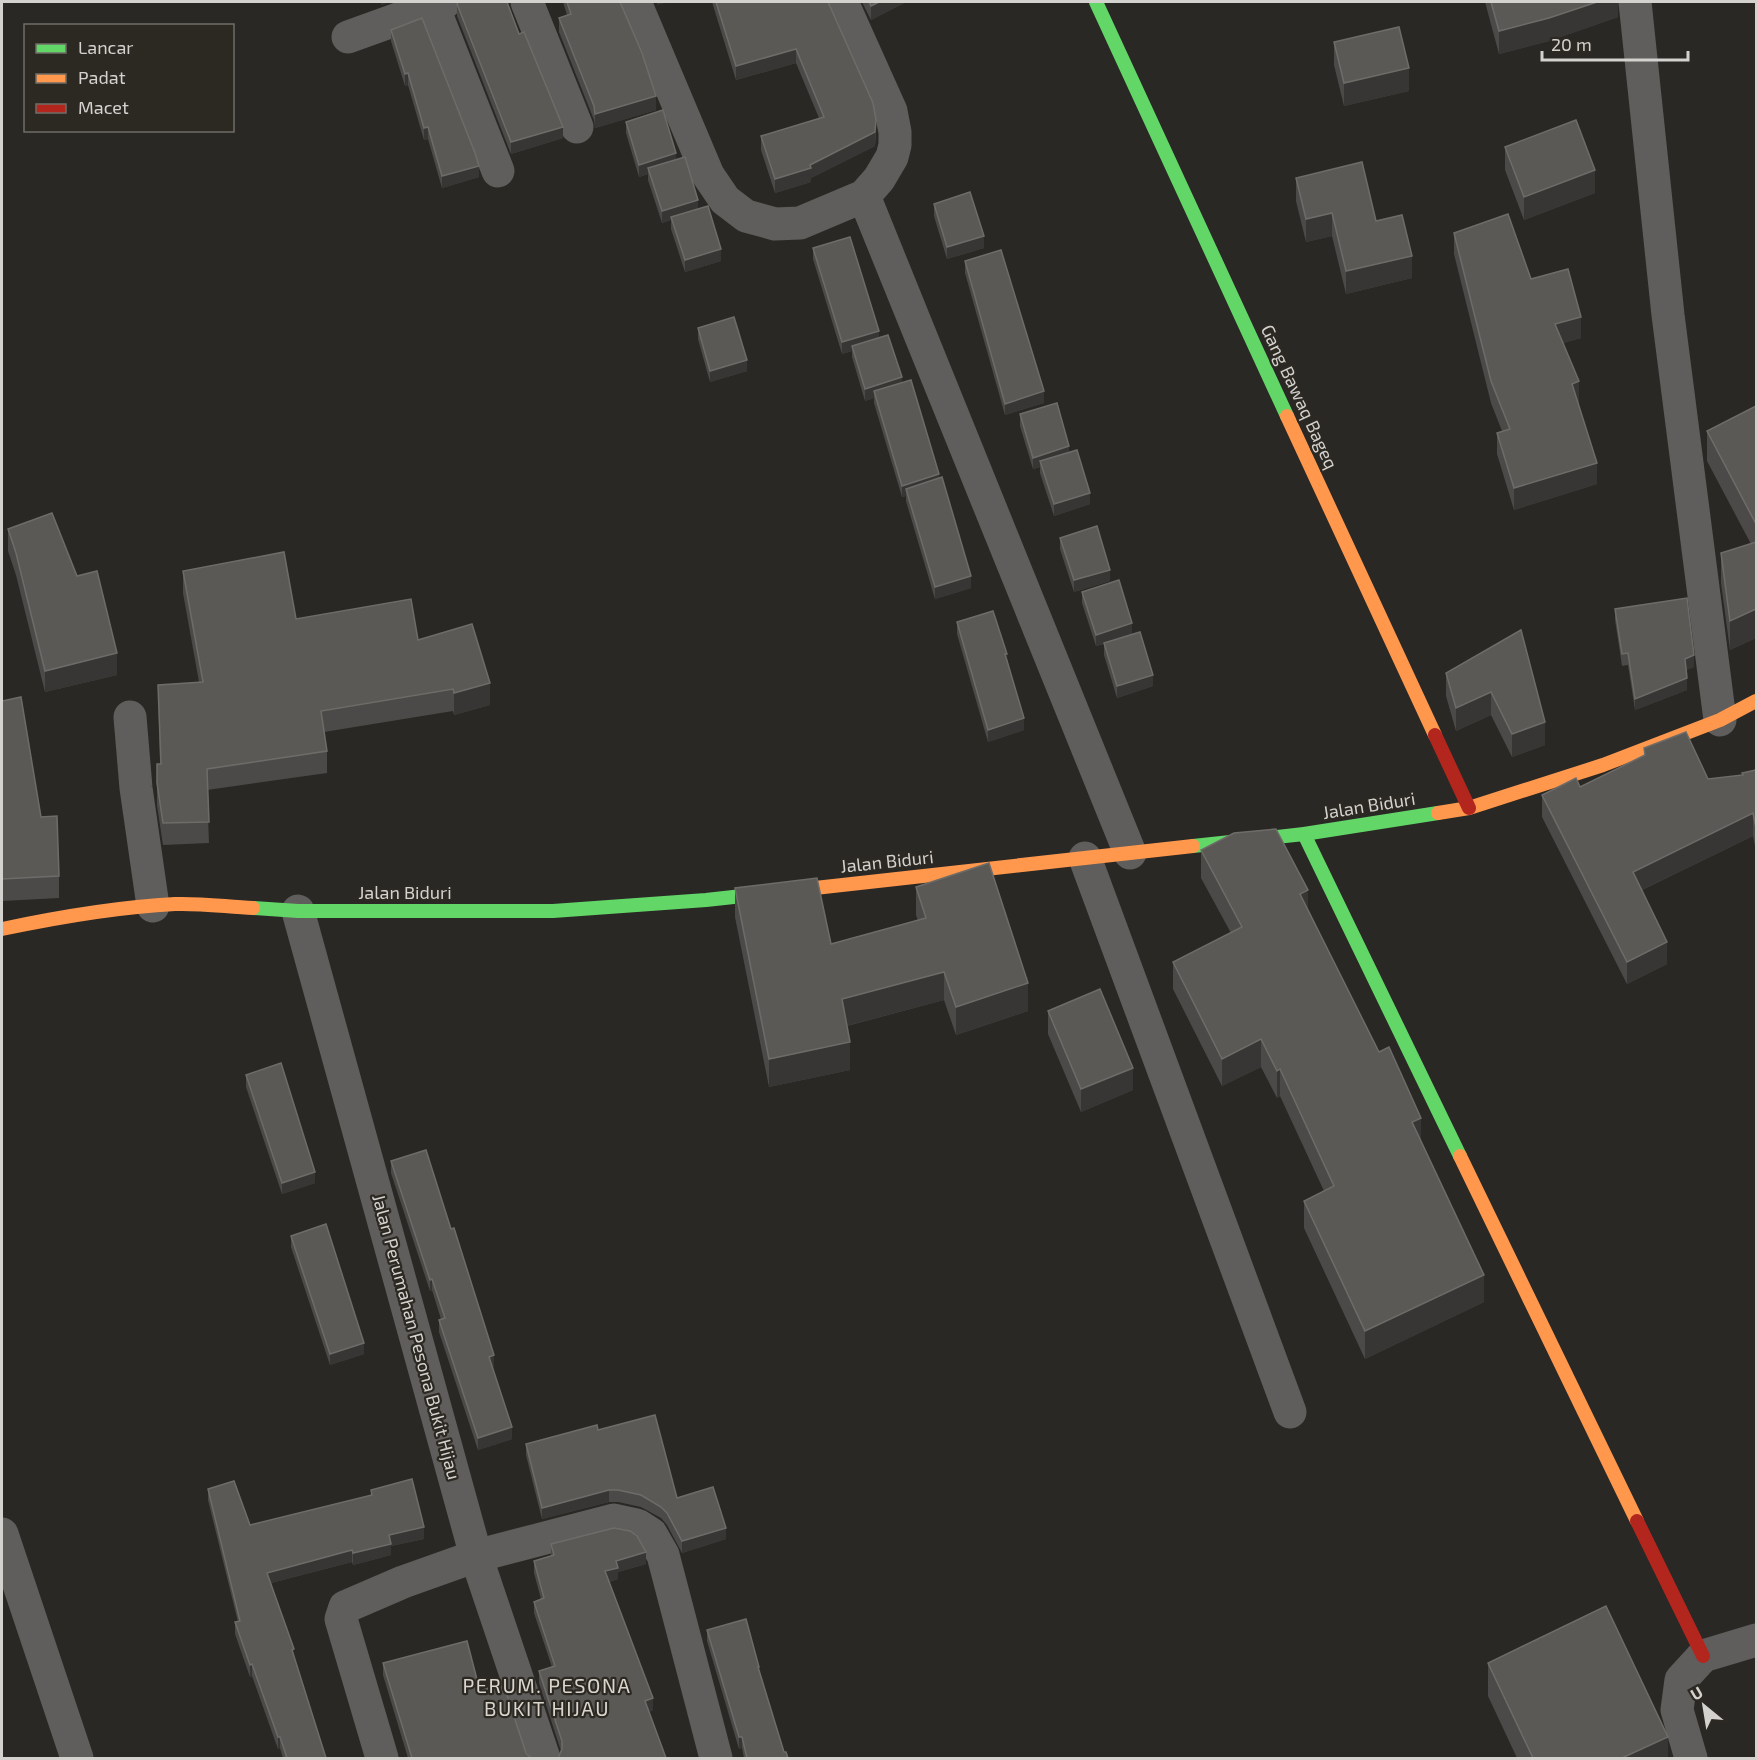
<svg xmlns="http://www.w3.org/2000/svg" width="1758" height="1760" viewBox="0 0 1758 1760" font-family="'Exo 2',sans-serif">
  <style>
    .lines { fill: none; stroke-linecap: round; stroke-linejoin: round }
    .street { stroke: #605e5c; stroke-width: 33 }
    .fast { stroke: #63d668; stroke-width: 14 }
    .slow { stroke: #ff974d; stroke-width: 14 }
    .jam { stroke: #b3261e; stroke-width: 14 }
    .wall { fill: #4c4a48 }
    .shaded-wall { fill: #383634 }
    .building { fill: #5b5956; stroke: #6e6c69; stroke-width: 1.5 }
    .labels { text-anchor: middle; stroke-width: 4.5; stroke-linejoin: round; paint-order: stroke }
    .street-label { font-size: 18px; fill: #d4d2ce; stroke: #2c2923 }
    .neighbourhood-label { font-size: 20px; letter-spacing: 1.5px; fill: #dad6ce; stroke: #2c2923 }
  </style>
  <rect width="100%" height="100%" fill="#2a2825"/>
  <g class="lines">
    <g class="street">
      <polyline points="527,2 577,127"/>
      <polyline points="635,2 708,175 725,200 746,216 775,224 800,223 864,196 879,179 892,157 895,145 895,132 891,111 842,2"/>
      <polyline points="1635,2 1668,315 1720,720"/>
      <polyline points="433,6 498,171"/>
      <polyline points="348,37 445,2"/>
      <polyline points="864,196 1130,853"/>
      <polyline points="130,717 136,788 153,906"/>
      <polyline points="1085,858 1290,1412"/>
      <polyline points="298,911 476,1556 544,1758"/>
      <polyline points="2,1534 77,1758"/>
      <polyline points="382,1758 341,1619 345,1607 403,1582 476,1556 614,1520 637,1525 651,1534 663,1555 716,1758"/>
      <polyline points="1691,1758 1677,1710 1681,1680 1703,1656 1756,1640"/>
    </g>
    <g class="fast">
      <polyline points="1096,2 1287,416"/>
      <polyline points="1304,834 1460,1156"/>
      <polyline points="1193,846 1304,834 1438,813"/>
      <polyline points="253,908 298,911 553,911 706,900 770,893"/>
    </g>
    <g class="slow">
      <polyline points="1287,416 1435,735"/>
      <polyline points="1438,813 1469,808 1603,765 1720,720 1756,701"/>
      <polyline points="770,893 1193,846"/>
      <path d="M 2,929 C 59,917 117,907 175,904 C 201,903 228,907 253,908"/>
      <polyline points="1460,1156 1637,1521"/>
    </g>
    <g class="jam">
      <polyline points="1435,735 1469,808"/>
      <polyline points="1637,1521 1703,1656"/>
    </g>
  </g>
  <g class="wall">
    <polygon points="563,2 620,2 656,110 595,128 594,120 559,32 559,18 567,15"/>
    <polygon points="712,2 827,2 876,134 875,146 811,178 811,182 775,193 761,150 761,136 819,118 796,63 736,80"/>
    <polygon points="862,2 906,2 871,20"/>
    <polygon points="1485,2 1618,2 1618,17 1549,41 1499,54"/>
    <polygon points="457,4 519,34 563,138 511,154 457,16"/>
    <polygon points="391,30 479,177 442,188 428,139 424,140 408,85 405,86 391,41"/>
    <polygon points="1334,42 1409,91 1344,106 1334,65"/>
    <polygon points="626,122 676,160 721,261 685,272 671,229 671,220 662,223 648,180 648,174 639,177 626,133"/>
    <polygon points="1505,147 1595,193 1524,220 1505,170"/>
    <polygon points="1296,178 1376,221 1412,278 1346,294 1332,236 1306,242 1296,201"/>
    <polygon points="934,204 984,248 947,259 934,216"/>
    <polygon points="1454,233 1531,279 1581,338 1563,343 1579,403 1578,403 1597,484 1514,510 1497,454 1497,433 1502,431 1491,403 1454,254"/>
    <polygon points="813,248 879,338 902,383 939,479 971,588 935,599 906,501 906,496 902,497 874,403 874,398 865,401 852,357 852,351 842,354 813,259"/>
    <polygon points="965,261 1044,403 1005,415 965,273"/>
    <polygon points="698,328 747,371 710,382 698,339"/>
    <polygon points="1756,406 1756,638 1730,650 1721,583 1721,553 1751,544 1707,461 1707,431"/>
    <polygon points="1020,414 1069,452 1090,504 1054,516 1040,473 1040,467 1033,469 1020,426"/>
    <polygon points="8,529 77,576 117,675 45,692 16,575 8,551"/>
    <polygon points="1060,538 1110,581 1074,592 1060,549"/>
    <polygon points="183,571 296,619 418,640 490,705 454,715 453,711 324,732 327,751 327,773 207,790 209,843 163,845 157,805 157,764 160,764 158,685 199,682 183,593"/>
    <polygon points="1082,592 1132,634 1153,686 1117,698 1104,655 1104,644 1096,646 1082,603"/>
    <polygon points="1615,609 1694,667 1686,670 1687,690 1635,710 1628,665 1622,666 1615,620"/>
    <polygon points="957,622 1007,659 1024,730 988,742 957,634"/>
    <polygon points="1521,630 1545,745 1512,757 1491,715 1456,731 1446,696 1446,673"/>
    <polygon points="2,701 41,817 59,876 59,898 2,901"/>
    <polygon points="1644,748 1708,779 1742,775 1756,770 1756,851 1753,836 1642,890 1667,964 1627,984 1542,817 1542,795 1580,787 1644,756"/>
    <polygon points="1201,850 1308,909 1421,1141 1484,1302 1365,1359 1304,1228 1304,1201 1324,1191 1280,1096 1277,1098 1261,1067 1222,1086 1173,989 1173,962 1231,933 1201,878"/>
    <polygon points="916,887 1028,1011 956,1035 944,1000 847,1026 850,1070 769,1087 735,917 735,888 831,944 918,921 916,915"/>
    <polygon points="1048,1011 1133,1090 1081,1112 1048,1034"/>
    <polygon points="246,1075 315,1183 282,1194 246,1087"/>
    <polygon points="391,1161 494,1367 492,1367 512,1439 478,1450 439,1332 439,1320 441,1319 432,1290 430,1291 391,1173"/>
    <polygon points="291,1236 364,1354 330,1365 291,1247"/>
    <polygon points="598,1430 677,1498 726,1539 682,1553 667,1525 661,1518 641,1507 618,1502 609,1502 542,1519 526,1455 526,1444"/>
    <polygon points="208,1489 250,1525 371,1496 371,1490 424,1539 391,1546 391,1555 353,1565 352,1562 271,1583 326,1758 283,1758 280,1748 278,1749 252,1676 250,1677 235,1634 235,1622 238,1622 208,1500"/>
    <polygon points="551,1544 646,1564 618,1572 618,1579 609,1582 653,1710 561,1751 539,1683 539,1671 552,1667 534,1613 534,1602 541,1599 534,1573 534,1561 551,1556"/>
    <polygon points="707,1630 759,1673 784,1752 788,1758 744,1758 742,1748 739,1749 707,1641"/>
    <polygon points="383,1663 480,1691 531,1758 408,1758 383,1675"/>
    <polygon points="1488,1663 1668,1758 1517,1758 1488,1696"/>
  </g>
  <g class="shaded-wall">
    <polygon points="381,2 391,2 381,5"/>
    <polygon points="657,2 669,2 657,5"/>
    <polygon points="879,2 906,2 871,20 871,6"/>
    <polygon points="1597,2 1618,2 1618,17 1549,41 1499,54 1499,31"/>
    <polygon points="796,49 796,63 736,80 736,66"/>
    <polygon points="1409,68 1409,91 1344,106 1344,83"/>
    <polygon points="408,73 408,85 405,86 405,74"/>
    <polygon points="656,96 656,110 595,128 595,114"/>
    <polygon points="876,120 875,146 811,178 811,182 775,193 775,179 810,165"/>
    <polygon points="428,127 428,139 424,140 424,128"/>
    <polygon points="563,127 563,138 511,154 511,142"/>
    <polygon points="676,153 676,165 648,168 648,174 639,177 639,165"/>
    <polygon points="479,166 479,177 442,188 442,176"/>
    <polygon points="1595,170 1595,193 1524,220 1524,197"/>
    <polygon points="698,200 698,212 671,217 671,220 662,223 662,211"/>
    <polygon points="1332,213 1332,236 1306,242 1306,219"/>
    <polygon points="984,236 984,248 947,259 947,247"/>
    <polygon points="721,249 721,261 685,272 685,260"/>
    <polygon points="1412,256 1412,278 1346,294 1346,271"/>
    <polygon points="1581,317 1581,338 1555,345 1555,324"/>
    <polygon points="879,331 879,343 852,346 852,351 842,354 842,342"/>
    <polygon points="747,360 747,371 710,382 710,371"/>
    <polygon points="902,377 902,389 874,391 874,398 865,401 865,389"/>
    <polygon points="1579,381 1579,403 1572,406 1572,384"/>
    <polygon points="1044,391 1044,403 1005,415 1005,404"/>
    <polygon points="1069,446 1069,458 1040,461 1040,467 1033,469 1033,458"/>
    <polygon points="1597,463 1597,484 1514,510 1514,488"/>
    <polygon points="939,474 939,486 906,489 906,496 902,497 902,486"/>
    <polygon points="1090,493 1090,504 1054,516 1054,504"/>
    <polygon points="1110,570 1110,581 1074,592 1074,580"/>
    <polygon points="971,576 971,588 935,599 935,587"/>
    <polygon points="1756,609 1756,638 1730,650 1730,621"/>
    <polygon points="1132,623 1132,635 1096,646 1096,635"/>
    <polygon points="117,653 117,675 45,692 45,671"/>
    <polygon points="1694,655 1694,667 1685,671 1685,659"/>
    <polygon points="1153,675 1153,686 1117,698 1117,686"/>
    <polygon points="1687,678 1687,690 1635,710 1635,699"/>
    <polygon points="490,683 490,705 454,715 454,693"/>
    <polygon points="1491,692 1491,715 1456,731 1456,708"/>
    <polygon points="1024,718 1024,730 988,742 988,730"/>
    <polygon points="1545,722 1545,745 1512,757 1512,734"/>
    <polygon points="1753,813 1753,836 1633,894 1633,872"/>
    <polygon points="1308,890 1308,917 1300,894"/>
    <polygon points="1667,942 1667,964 1627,984 1627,962"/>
    <polygon points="944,972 944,1000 842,1027 842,999"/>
    <polygon points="1028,983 1028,1011 956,1035 956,1007"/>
    <polygon points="1261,1039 1261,1067 1222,1086 1222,1059"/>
    <polygon points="850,1042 850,1070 769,1087 769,1059"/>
    <polygon points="1133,1068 1133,1090 1081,1112 1081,1089"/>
    <polygon points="1280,1069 1280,1096 1277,1098 1277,1071"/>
    <polygon points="1421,1118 1421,1145 1412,1122"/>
    <polygon points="315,1172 315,1183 282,1194 282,1183"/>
    <polygon points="1484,1275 1484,1302 1365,1359 1365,1331"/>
    <polygon points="432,1279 432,1290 430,1291 430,1280"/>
    <polygon points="364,1343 364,1354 330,1365 330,1354"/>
    <polygon points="494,1355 494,1367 489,1368 489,1357"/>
    <polygon points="512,1427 512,1439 478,1450 478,1438"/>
    <polygon points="609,1490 609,1502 542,1519 542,1508"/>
    <polygon points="424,1527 424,1539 391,1546 391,1555 353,1565 353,1553 389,1535"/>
    <polygon points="726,1528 726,1539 682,1553 682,1541"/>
    <polygon points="352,1550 352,1562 267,1584 267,1573"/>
    <polygon points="646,1552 646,1564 618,1572 618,1579 605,1583 605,1571 616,1561"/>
    <polygon points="252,1664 252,1676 250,1677 250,1665"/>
    <polygon points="653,1698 653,1710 645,1713 645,1701"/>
    <polygon points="278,1737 280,1737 280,1748 278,1749"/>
    <polygon points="739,1737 742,1737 742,1748 739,1749"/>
    <polygon points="1668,1737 1668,1758 1622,1758"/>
  </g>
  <g class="building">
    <polygon points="459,2 507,2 519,34 524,32 563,127 511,142 457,4"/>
    <polygon points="567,2 620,2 642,53 656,96 595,114 594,106 559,18 571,14"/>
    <polygon points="716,2 828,2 873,103 876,120 875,132 810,165 811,168 775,179 761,136 824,117 796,49 736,66"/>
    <polygon points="869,2 879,2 871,6"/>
    <polygon points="1491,2 1597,2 1549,18 1499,31"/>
    <polygon points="422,18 475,153 479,166 442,176 428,127 424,128 408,73 405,74 391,30"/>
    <polygon points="1399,27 1409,68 1344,83 1334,42"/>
    <polygon points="663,110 676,153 639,165 626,122"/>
    <polygon points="1576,120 1595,170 1524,197 1505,147"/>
    <polygon points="685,157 698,200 662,211 648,168"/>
    <polygon points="1362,162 1376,221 1402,215 1412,256 1346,271 1332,213 1306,219 1296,178"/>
    <polygon points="970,192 984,236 947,247 934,204"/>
    <polygon points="708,206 721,249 685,260 671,217"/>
    <polygon points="1508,214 1531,279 1568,269 1581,317 1555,324 1579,381 1572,384 1597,463 1514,488 1497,433 1510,429 1491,381 1454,233"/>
    <polygon points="850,237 879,331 842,342 813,248"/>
    <polygon points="1001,250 1044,391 1005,404 965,261"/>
    <polygon points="734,317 747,360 710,371 698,328"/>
    <polygon points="888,335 902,377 865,389 852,346"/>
    <polygon points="911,380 939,474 902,486 874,391"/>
    <polygon points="1057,403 1069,446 1033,458 1020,414"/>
    <polygon points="1756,406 1756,524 1707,431"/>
    <polygon points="1077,450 1090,493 1054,504 1040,461"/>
    <polygon points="942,477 971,576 935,587 906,489"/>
    <polygon points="52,513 77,576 97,571 117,653 45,671 16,553 8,529"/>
    <polygon points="1097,526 1110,570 1074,580 1060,538"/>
    <polygon points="1756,542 1756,609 1730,621 1721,553"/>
    <polygon points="284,552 296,619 411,599 418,640 472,624 490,683 454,693 453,689 321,711 327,751 207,769 209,822 163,823 157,783 157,764 161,764 158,685 203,682 183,571"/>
    <polygon points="1119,580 1132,623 1096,635 1082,592"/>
    <polygon points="1687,598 1694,655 1685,659 1687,678 1635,699 1628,653 1622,654 1615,609"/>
    <polygon points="993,611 1007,654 1005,654 1024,718 988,730 957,622"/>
    <polygon points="1521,630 1545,722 1512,734 1491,692 1456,708 1446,673"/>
    <polygon points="1140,632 1153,675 1117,686 1104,643"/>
    <polygon points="21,697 41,817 57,816 59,876 2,879 2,701"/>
    <polygon points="1686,732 1708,779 1743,775 1742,773 1756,770 1756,828 1753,813 1633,872 1667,942 1627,962 1542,795 1576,778 1580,787 1645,755 1644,748"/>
    <polygon points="1276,829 1308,890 1300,894 1379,1052 1389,1047 1421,1118 1412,1122 1484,1275 1365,1331 1304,1201 1334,1186 1280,1069 1277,1071 1261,1039 1222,1059 1173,962 1242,927 1201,850 1234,833"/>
    <polygon points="989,863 1028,983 956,1007 944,972 842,999 850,1042 769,1059 735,888 817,878 831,944 926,918 916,887"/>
    <polygon points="1100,989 1133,1068 1081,1089 1048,1011"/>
    <polygon points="281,1063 315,1172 282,1183 246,1075"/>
    <polygon points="426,1150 451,1229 454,1228 494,1355 489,1357 512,1427 478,1438 439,1320 445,1318 432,1279 430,1280 391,1161"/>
    <polygon points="326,1224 364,1343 330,1354 291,1236"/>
    <polygon points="655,1415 677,1498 713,1487 726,1528 682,1541 667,1513 661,1507 641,1495 618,1490 609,1490 542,1508 526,1444 597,1425 598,1430"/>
    <polygon points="412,1479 424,1527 389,1535 391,1544 353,1553 352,1550 267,1573 294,1649 292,1650 326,1758 287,1758 280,1737 278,1737 252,1664 250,1665 235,1622 240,1621 208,1489 234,1481 250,1525 372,1495 371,1490"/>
    <polygon points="614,1528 630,1531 637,1536 646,1552 616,1561 618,1568 605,1571 653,1698 645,1701 666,1758 558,1758 562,1749 562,1741 539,1671 555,1666 534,1602 544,1598 534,1561 554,1555 551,1544"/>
    <polygon points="1606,1606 1668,1737 1622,1758 1533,1758 1488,1663"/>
    <polygon points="746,1619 759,1667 758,1667 784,1752 786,1752 788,1758 747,1758 742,1737 739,1737 707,1630"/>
    <polygon points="467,1641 480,1691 503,1683 526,1753 531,1758 412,1758 383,1663"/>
  </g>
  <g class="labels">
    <g class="street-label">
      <text transform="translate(1299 397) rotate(65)" y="6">Gang Bawaq Bageq</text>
      <text transform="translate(1369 806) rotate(-9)" y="6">Jalan Biduri</text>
      <text transform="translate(887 862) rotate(-6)" y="6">Jalan Biduri</text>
      <text x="405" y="899">Jalan Biduri</text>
      <text transform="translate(416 1337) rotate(75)" y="6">Jalan Perumahan Pesona Bukit Hijau</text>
    </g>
    <g class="neighbourhood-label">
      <text x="547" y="1693">PERUM. PESONA<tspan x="547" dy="23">BUKIT HIJAU</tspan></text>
    </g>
  </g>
  <rect width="1758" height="1760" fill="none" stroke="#d4d2ce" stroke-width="6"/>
  <rect x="24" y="24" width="210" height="108" fill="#2c2923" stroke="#6f6d67" stroke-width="1.5"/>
  <rect x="36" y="44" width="30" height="9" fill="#63d668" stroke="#6f6d67" stroke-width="1.5"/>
  <text x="78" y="54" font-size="18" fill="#d4d2ce">Lancar</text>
  <rect x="36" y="74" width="30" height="9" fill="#ff974d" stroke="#6f6d67" stroke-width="1.5"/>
  <text x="78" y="84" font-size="18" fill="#d4d2ce">Padat</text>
  <rect x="36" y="104" width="30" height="9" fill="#b3261e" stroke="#6f6d67" stroke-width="1.5"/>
  <text x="78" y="114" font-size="18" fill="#d4d2ce">Macet</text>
  <g transform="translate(1704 1706) rotate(330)" stroke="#2c2923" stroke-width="4.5" paint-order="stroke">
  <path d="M0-4.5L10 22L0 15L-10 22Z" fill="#d4d2ce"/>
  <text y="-9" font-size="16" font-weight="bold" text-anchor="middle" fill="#d4d2ce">U</text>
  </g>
  <path d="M1542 51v9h146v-9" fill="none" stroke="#d4d2ce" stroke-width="3"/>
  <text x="1551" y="51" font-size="18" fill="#d4d2ce" stroke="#2c2923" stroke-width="4.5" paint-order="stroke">20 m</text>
</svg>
